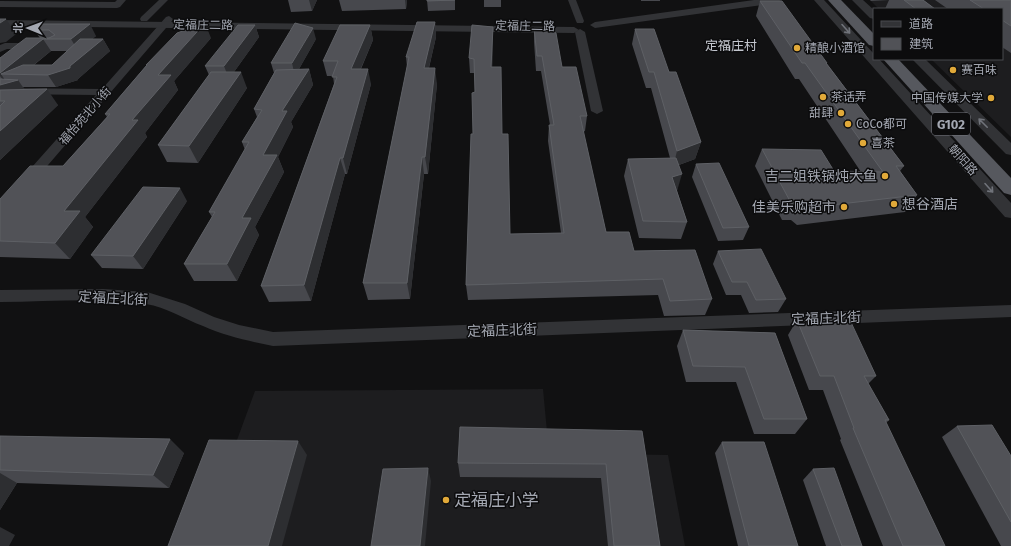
<svg xmlns="http://www.w3.org/2000/svg" width="1011" height="546" viewBox="0 0 1011 546" font-family="'Fira Sans','Noto Sans SC',sans-serif">
  <style>
    .built { fill: #1d1d1f }
    .lines { fill: none; stroke-linecap: round; stroke-linejoin: round }
    .minor { fill: #323336; fill-rule: evenodd }
    .tertiary { fill: #323336; fill-rule: evenodd }
    .trunk { fill: #56585e; fill-rule: evenodd }
    .wall { fill: #47484d; fill-rule: evenodd }
    .shaded-wall { fill: #2d2e31 }
    .building { fill: #515257; stroke: #5e6065 }
    .oneway { stroke: #70737a }
    .poi-dot { fill: #e1a939; stroke: #0c0c0d; stroke-width: 1.5 }
    .labels { text-anchor: middle; stroke-width: 3; stroke-linejoin: round; paint-order: stroke }
    .far-street-label { font-size: 12px; fill: #a3a7b1; stroke: #0c0c0d }
    .far-poi-label { font-size: 12px; fill: #a3a7b1; stroke: #0c0c0d; text-anchor: start }
    .far-quarter-label { font-size: 13px; fill: #c3c6ce; stroke: #0c0c0d }
    .shield { fill: #0c0c0d; stroke: #767880; stroke-width: 1 }
    .shield-label { font-size: 13px; font-weight: bold; fill: #a3a7b1 }
    .poi-label { font-size: 14px; fill: #a3a7b1; stroke: #0c0c0d; text-anchor: end }
    .street-label { font-size: 14px; fill: #a3a7b1; stroke: #0c0c0d }
    .near-poi-label { font-size: 17px; fill: #a3a7b1; stroke: #0c0c0d; text-anchor: start }
  </style>
  <rect width="100%" height="100%" fill="#111112"/>
  <g class="built">
    <polygon points="870,0 1011,0 1011,137 931,59 1002,59 1002,9 879,9"/>
    <polygon points="543,389 549,453 668,455 685,546 198,546 255,391"/>
  </g>
  <g class="lines">
    <g class="minor">
      <polygon points="117,0 126,0 120,7 117,8 0,7 0,1 115,2"/>
      <polygon points="159,0 168,0 147,21 141,21 140,19 141,17"/>
      <polygon points="568,0 576,0 584,21 583,23 577,23 576,21"/>
      <polygon points="169,16 173,19 172,21 5,215 0,217 0,203 96,95 0,94 0,88 102,89 166,17"/>
      <polygon points="580,29 585,32 603,111 597,114 591,111 575,32"/>
      <polygon points="5,43 36,43 41,46 36,49 7,49 0,52 0,45"/>
      <path d="M 103,289 L 147,292 L 185,304 L 214,317 L 239,325 L 273,332 L 1011,305 L 1011,317 L 273,346 C 249,341 225,336 203,326 C 184,319 166,307 146,304 C 100,297 47,302 0,302 L 0,290 Z"/>
    </g>
    <g class="tertiary">
      <polygon points="754,0 781,0 776,3 595,28 590,25 595,22"/>
      <polygon points="814,0 824,0 874,54 874,59 879,59 1011,203 1011,218 1005,217"/>
      <polygon points="852,0 863,0 874,10 874,19 870,18"/>
      <polygon points="0,20 574,27 579,30 574,33 0,26"/>
      <polygon points="912,59 925,59 1011,143 1011,155 1006,154"/>
    </g>
    <g class="trunk">
      <polygon points="828,0 841,0 874,34 874,46 869,45"/>
      <polygon points="883,59 898,59 1011,178 1011,195 1004,193"/>
    </g>
  </g>
  <g class="wall">
    <polygon points="288,0 317,0 312,11 291,12"/>
    <polygon points="339,0 407,0 406,9 342,11"/>
    <polygon points="427,0 455,0 455,10 428,11"/>
    <rect x="484" y="0" width="17" height="7"/>
    <rect x="641" y="0" width="19" height="1"/>
    <polygon points="870,0 923,0 935,9 885,9 889,0 871,1"/>
    <polygon points="935,0 1011,0 1011,53 1002,47 1002,9 948,9"/>
    <polygon points="760,1 827,63 827,64 904,166 900,171 917,195 905,212 797,225 791,220 782,220 755,166 762,149 834,171 861,172 799,79 795,79 756,16"/>
    <polygon points="435,22 436,37 429,68 437,84 428,174 424,174 410,299 368,300 363,283 407,67 406,57"/>
    <path d="M 41,24 L 96,36 L 92,39 L 103,39 L 110,51 L 78,79 L 78,80 L 56,87 L 23,87 L 25,90 L 58,105 L 0,160 L 0,58 L 40,38 L 34,30 ZM 51,51 L 67,51 L 52,65 L 34,65 Z"/>
    <polygon points="255,25 259,37 234,72 247,88 198,163 167,162 158,145 209,75 205,66"/>
    <polygon points="370,25 373,40 361,69 371,84 347,174 345,174 311,301 269,302 261,286 334,84 333,76 327,76 323,61"/>
    <polygon points="493,27 492,67 502,134 510,234 561,233 548,141 549,125 550,125 541,71 536,71 534,42 534,28 562,67 587,116 585,131 583,132 606,232 634,251 712,299 705,315 664,316 658,295 468,300 466,285 475,92 475,73 470,73 469,58"/>
    <polygon points="635,29 669,72 701,142 695,159 679,165 677,191 687,222 681,239 639,238 624,176 628,159 670,158 651,88 646,88 632,44"/>
    <polygon points="211,38 174,81 178,90 145,133 147,137 85,217 93,227 70,259 0,257 0,199 63,166 107,117 105,114 146,66 146,65"/>
    <polygon points="316,39 299,69 309,69 313,85 291,122 293,127 278,157 284,172 255,227 259,235 237,281 194,281 184,264 212,217 209,212 245,150 242,142 257,117 254,109 274,73 271,63"/>
    <polygon points="696,164 749,227 743,240 718,241 692,177"/>
    <polygon points="187,201 143,269 102,268 91,255"/>
    <polygon points="718,251 786,299 778,312 749,313 741,295 726,295 713,264"/>
    <polygon points="797,320 876,376 868,384 889,420 886,423 945,546 883,546 840,440 841,439 823,390 809,390 788,335"/>
    <polygon points="683,330 775,333 807,419 795,434 754,434 736,382 686,382 677,346"/>
    <polygon points="957,426 1011,456 1011,546 1001,546 942,437"/>
    <polygon points="642,431 660,546 608,546 601,478 460,477 458,463"/>
    <polygon points="0,436 184,453 169,488 17,483 0,510"/>
    <polygon points="722,442 798,546 738,546 715,453"/>
    <polygon points="813,469 862,546 826,546 803,480"/>
  </g>
  <g class="shaded-wall">
    <polygon points="309,0 317,0 312,11"/>
    <polygon points="405,0 407,0 406,9"/>
    <polygon points="6,19 16,34 6,42 0,43 0,23"/>
    <polygon points="435,22 436,37 425,84 424,68"/>
    <polygon points="205,23 211,38 174,81 178,90 145,133 147,137 85,217 93,227 70,259 55,243 64,211 132,120 158,75"/>
    <polygon points="90,24 96,36 78,51 71,39"/>
    <polygon points="255,25 259,37 229,79 224,66"/>
    <polygon points="370,25 373,40 354,84 351,69"/>
    <polygon points="493,27 493,42 492,82 491,67"/>
    <polygon points="313,28 316,39 295,76 292,63"/>
    <polygon points="43,39 51,51 22,74 1,74 7,83 18,80 29,96 5,101 0,101 0,85 5,83 0,76 0,73"/>
    <polygon points="103,39 110,51 78,79 78,80 56,87 48,75 70,66"/>
    <polygon points="435,68 437,84 428,174 425,157"/>
    <polygon points="309,69 313,85 291,122 293,127 278,157 284,172 255,227 259,235 237,281 227,264 263,155 282,111"/>
    <polygon points="368,69 371,84 347,174 343,158"/>
    <polygon points="241,72 247,88 198,163 189,146"/>
    <polygon points="47,89 58,105 0,160 0,131"/>
    <polygon points="701,142 695,159 673,167 677,151"/>
    <polygon points="422,157 424,174 410,299 407,283"/>
    <polygon points="340,158 345,174 311,301 304,285"/>
    <polygon points="682,174 677,191 672,177"/>
    <polygon points="180,188 187,201 143,269 133,256"/>
    <polygon points="170,439 184,453 169,488 153,475"/>
    <polygon points="298,441 307,455 282,546 268,546"/>
    <polygon points="428,468 431,481 425,546 420,546"/>
    <polygon points="0,473 17,483 0,510"/>
    <polygon points="0,527 15,535 9,546 0,546"/>
  </g>
  <g class="building">
    <polygon points="427,0 455,0 427,1"/>
    <polygon points="904,0 923,0 935,9 916,9"/>
    <polygon points="970,0 1011,0 1011,26 1002,20 1002,9 984,9"/>
    <polygon points="760,1 782,1 827,63 826,63 904,166 896,166 917,195 806,208 800,203 791,203 762,149 821,150 834,171 883,172 805,63 802,63"/>
    <polygon points="0,19 6,19 0,23"/>
    <polygon points="417,22 435,22 424,68 435,68 425,157 422,157 407,283 363,283 409,57 406,57"/>
    <polygon points="205,23 158,75 171,75 132,120 138,120 64,211 80,211 55,243 0,241 0,199 30,166 63,166 110,114 105,114 147,65 146,65 177,33"/>
    <polygon points="295,23 313,28 292,63 271,63"/>
    <polygon points="41,24 90,24 71,39 43,39 0,73 0,58 26,38 49,38 55,35 49,30 34,30"/>
    <polygon points="238,25 255,25 224,66 205,66"/>
    <polygon points="340,25 370,25 351,69 368,69 343,158 340,158 304,285 261,286 337,77 332,77 338,61 323,61"/>
    <polygon points="472,25 493,27 491,67 501,67 502,134 508,134 510,234 564,233 549,125 554,125 542,56 537,56 534,28 543,28 556,33 562,67 576,67 587,116 580,116 606,232 629,232 634,251 695,250 712,299 670,301 663,279 466,285 471,134 473,134 472,93 475,92 474,59 469,58"/>
    <polygon points="635,29 654,29 669,72 676,72 701,142 677,151 654,72 649,72"/>
    <polygon points="80,39 103,39 70,66 70,68 48,75 1,74 23,65 52,65"/>
    <polygon points="309,69 282,111 287,111 263,155 277,155 242,218 251,218 227,264 184,264 215,212 209,212 249,142 242,142 262,110 254,109 276,70"/>
    <polygon points="211,72 241,72 189,146 158,145"/>
    <polygon points="0,79 18,80 0,85"/>
    <polygon points="47,89 0,131 0,106 5,101 0,101 0,90"/>
    <polygon points="676,158 682,174 672,177 687,222 643,221 628,159"/>
    <polygon points="719,163 749,227 723,228 696,164"/>
    <polygon points="143,187 180,188 133,256 91,255"/>
    <polygon points="761,249 786,299 756,300 747,282 732,282 718,251"/>
    <polygon points="849,318 876,376 864,376 889,420 885,420 945,546 903,546 853,428 854,428 834,376 820,376 797,320"/>
    <polygon points="683,330 775,333 807,419 764,419 745,367 693,366"/>
    <polygon points="992,425 1011,456 1011,522 957,426"/>
    <polygon points="460,427 642,431 660,546 614,546 606,464 458,463"/>
    <polygon points="0,436 170,439 153,475 0,470"/>
    <polygon points="209,440 298,441 268,546 168,546"/>
    <polygon points="722,442 764,442 798,546 749,546"/>
    <polygon points="428,468 420,546 371,546 383,469"/>
    <polygon points="834,468 862,546 842,546 813,469"/>
  </g>
  <defs><path id="oneway-shaft" d="M-6 0H5M1.5-3L5.5 0L1.5 3" fill="none" stroke-width="1.6" stroke-linecap="round" stroke-linejoin="round"/></defs>
  <g class="oneway">
    <use href="#oneway-shaft" transform="translate(846 29) rotate(48)"/>
    <use href="#oneway-shaft" transform="translate(983 123) rotate(-135)"/>
    <use href="#oneway-shaft" transform="translate(989 188) rotate(48)"/>
  </g>
  <g class="poi-dot">
    <circle cx="797" cy="48" r="4"/>
    <circle cx="953" cy="70" r="4"/>
    <circle cx="823" cy="97" r="4"/>
    <circle cx="991" cy="98" r="4"/>
    <circle cx="841" cy="113" r="4"/>
    <circle cx="848" cy="124" r="4"/>
    <circle cx="863" cy="143" r="4"/>
    <circle cx="885" cy="176" r="4"/>
    <circle cx="894" cy="204" r="4"/>
    <circle cx="844" cy="207" r="4"/>
    <circle cx="446" cy="500" r="4"/>
  </g>
  <g class="labels">
    <g class="far-street-label">
      <text transform="translate(203 25) rotate(1)" y="4">定福庄二路</text>
      <text transform="translate(525 26) rotate(1)" y="4">定福庄二路</text>
      <text transform="translate(85 116) rotate(-49)" y="4">福怡苑北小街</text>
      <text transform="translate(963 160) rotate(48)" y="4">朝阳路</text>
    </g>
    <g class="far-poi-label">
      <text x="805" y="52">精酿小酒馆</text>
      <text x="961" y="74">赛百味</text>
      <text x="831" y="101">茶话弄</text>
      <text x="983" y="102" text-anchor="end">中国传媒大学</text>
      <text x="833" y="117" text-anchor="end">甜肆</text>
      <text x="856" y="128">CoCo都可</text>
      <text x="871" y="147">喜茶</text>
    </g>
    <g class="far-quarter-label">
      <text x="731" y="50">定福庄村</text>
    </g>
    <rect class="shield" x="932" y="113" width="38" height="22" rx="3"/>
    <g class="shield-label">
      <text x="951" y="129">G102</text>
    </g>
    <g class="poi-label">
      <text x="877" y="181">吉二姐铁锅炖大鱼</text>
      <text x="902" y="209" text-anchor="start">想谷酒店</text>
      <text x="836" y="212">佳美乐购超市</text>
    </g>
    <g class="street-label">
      <text transform="translate(113 298) rotate(3)" y="5">定福庄北街</text>
      <text transform="translate(826 318) rotate(-2)" y="5">定福庄北街</text>
      <text transform="translate(502 330) rotate(-2)" y="5">定福庄北街</text>
    </g>
    <g class="near-poi-label">
      <text x="454" y="506">定福庄小学</text>
    </g>
  </g>
  <rect x="873" y="8" width="130" height="52" fill="#0c0c0d" stroke="#484a4f"/>
  <rect x="881" y="21" width="20" height="6" fill="#323336" stroke="#484a4f"/>
  <text x="909" y="28" font-size="12" fill="#a3a7b1">道路</text>
  <rect x="881" y="38" width="20" height="12" fill="#515257" stroke="#484a4f"/>
  <text x="909" y="48" font-size="12" fill="#a3a7b1">建筑</text>
  <g transform="translate(28 28) rotate(271)" stroke="#0c0c0d" stroke-width="3" paint-order="stroke">
  <path d="M0-3L7 15L0 10L-7 15Z" fill="#a3a7b1"/>
  <text y="-6" font-size="11" font-weight="bold" text-anchor="middle" fill="#a3a7b1">北</text>
  </g>
</svg>
